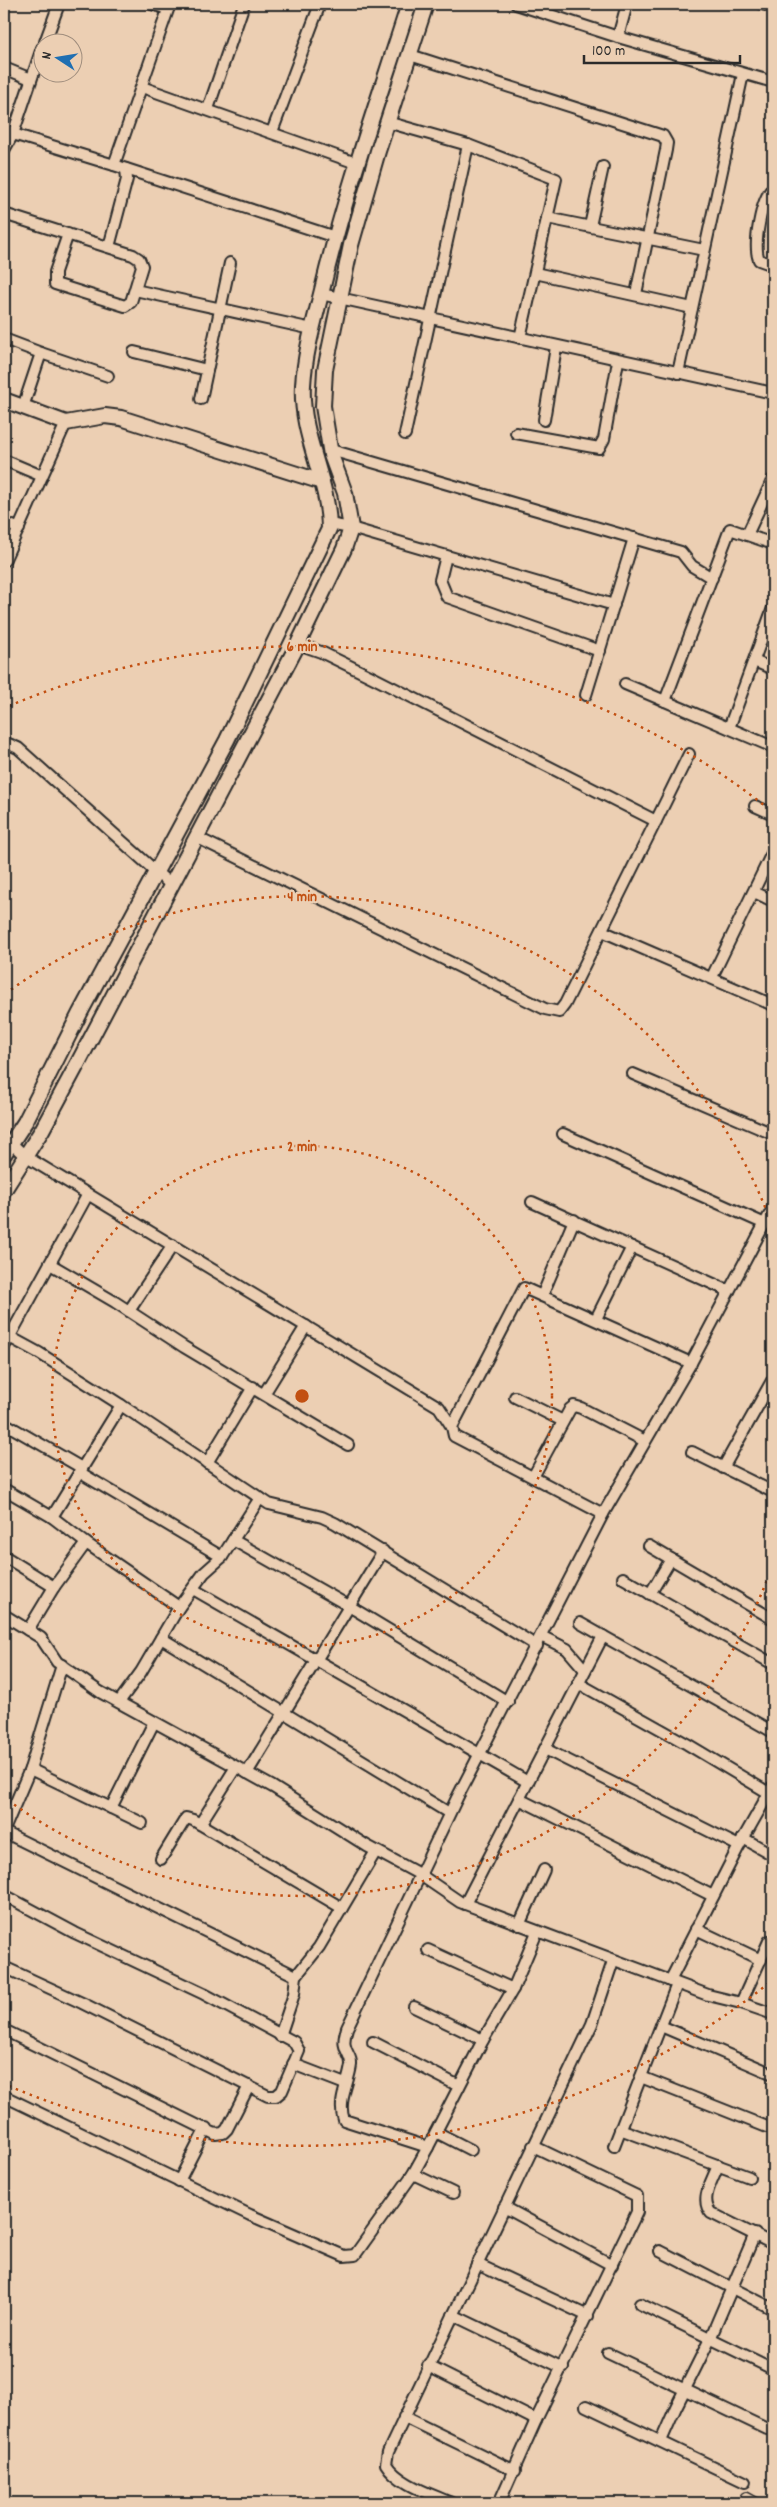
<svg xmlns="http://www.w3.org/2000/svg" width="777" height="2507" viewBox="0 0 777 2507" font-family="Dekko,sans-serif">
  <style>
    .lines { fill: none; stroke-linecap: round; stroke-linejoin: round }
    .street-casing { stroke: #2b2b2b; stroke-width: 14 }
    .secondary-casing { stroke: #2b2b2b; stroke-width: 18 }
    .street { stroke: #eccfb3; stroke-width: 10 }
    .secondary { stroke: #eccfb3; stroke-width: 14 }
    .ring { fill: none; stroke: #c25012; stroke-width: 2.5; stroke-dasharray: 2.5 5 }
    .centre { fill: #c25012; stroke: #eccfb3; stroke-width: 2.5 }
    .ring-label { font-size: 15px; text-anchor: middle; font-weight: bold; fill: #c25012; stroke: #eccfb3; stroke-width: 4.5; stroke-linejoin: round; paint-order: stroke }
  </style>
  <rect width="100%" height="100%" fill="#eccfb3"/>
  <filter id="ink" filterUnits="userSpaceOnUse"><feTurbulence type="fractalNoise" baseFrequency=".02" numOctaves="2"/><feDisplacementMap in="SourceGraphic" scale="10" xChannelSelector="R" yChannelSelector="G"/><feConvolveMatrix kernelMatrix="1 2 1 2 8 2 1 2 1" color-interpolation-filters="sRGB"/></filter>
  <g filter="url(#ink)">
    <g class="lines">
      <defs>
        <g id="street">
          <polyline points="152,4 168,9"/>
          <polyline points="170,4 114,165 335,237"/>
          <polyline points="516,4 618,37 773,82"/>
          <polyline points="762,4 773,7"/>
          <polyline points="618,37 627,4"/>
          <polyline points="45,42 59,4"/>
          <polyline points="410,55 663,136 667,143 666,150 636,294"/>
          <polyline points="4,68 31,79"/>
          <polyline points="142,87 356,163"/>
          <polyline points="208,109 244,4"/>
          <polyline points="387,122 468,145 556,179 520,338"/>
          <polyline points="4,131 13,134 42,48"/>
          <polyline points="272,132 320,4"/>
          <polyline points="4,150 13,134 114,165"/>
          <path d="M 773,188 C 761,199 753,245 759,260 L 773,265"/>
          <polyline points="4,214 133,255 139,259 142,266 131,302 125,306 55,284 55,272 68,234"/>
          <polyline points="547,218 704,250"/>
          <polyline points="590,226 603,167"/>
          <polyline points="109,247 127,179 126,169"/>
          <polyline points="535,273 692,308"/>
          <polyline points="135,290 312,329"/>
          <polyline points="321,294 773,393"/>
          <polyline points="4,339 41,353"/>
          <polyline points="134,352 207,370"/>
          <polyline points="678,373 743,74"/>
          <polyline points="201,399 230,263"/>
          <polyline points="23,407 41,353 108,376"/>
          <polyline points="544,420 556,347"/>
          <polyline points="516,433 599,448 604,439 618,361"/>
          <polyline points="405,434 468,145"/>
          <polyline points="331,450 681,552 692,566 712,578"/>
          <polyline points="4,460 42,476"/>
          <polyline points="4,522 19,529"/>
          <polyline points="329,524 351,528 614,605"/>
          <polyline points="747,535 773,479"/>
          <polyline points="446,556 440,580 447,597 600,651"/>
          <polyline points="4,561 66,423"/>
          <polyline points="298,644 321,652 374,678 656,821 689,754"/>
          <polyline points="754,661 773,669"/>
          <polyline points="625,684 773,747"/>
          <polyline points="586,695 634,538"/>
          <polyline points="665,701 730,529 773,544"/>
          <polyline points="729,728 773,608"/>
          <polyline points="4,742 18,748 172,886"/>
          <polyline points="755,806 773,814"/>
          <polyline points="196,837 545,1009 559,1012 565,1004 656,821"/>
          <polyline points="754,892 773,901"/>
          <polyline points="602,931 773,1005"/>
          <polyline points="712,977 773,851"/>
          <polyline points="633,1074 773,1134"/>
          <polyline points="563,1134 765,1224"/>
          <polyline points="11,1143 25,1156 439,1407 452,1427 454,1436 603,1514"/>
          <polyline points="532,1202 729,1291"/>
          <polyline points="50,1264 115,1302 184,1347 348,1445"/>
          <polyline points="542,1296 574,1220"/>
          <polyline points="129,1311 173,1245"/>
          <polyline points="596,1319 632,1247"/>
          <polyline points="4,1334 39,1353 121,1405 269,1504 322,1517 335,1523 537,1646"/>
          <polyline points="4,1347 88,1194"/>
          <polyline points="264,1394 306,1326"/>
          <polyline points="515,1397 563,1421"/>
          <polyline points="4,1423 82,1468"/>
          <polyline points="452,1427 524,1288 691,1363"/>
          <polyline points="692,1452 773,1492"/>
          <polyline points="207,1463 253,1387"/>
          <polyline points="723,1468 773,1379"/>
          <polyline points="79,1472 222,1557"/>
          <polyline points="533,1477 570,1409 574,1406 581,1408 645,1441"/>
          <polyline points="4,1489 52,1517 121,1405"/>
          <polyline points="52,1517 86,1543"/>
          <polyline points="233,1540 349,1606 508,1702"/>
          <polyline points="649,1546 773,1619"/>
          <polyline points="4,1556 54,1587"/>
          <polyline points="623,1578 773,1664"/>
          <polyline points="193,1589 528,1782"/>
          <polyline points="650,1594 671,1559"/>
          <polyline points="4,1615 41,1638 57,1662 100,1692 273,1787 367,1846 419,1874 460,1902 708,1995 741,2003 773,2014"/>
          <polyline points="580,1623 773,1732"/>
          <polyline points="28,1630 54,1587 86,1543 179,1607"/>
          <polyline points="541,1636 567,1649 585,1670"/>
          <polyline points="161,1638 449,1813"/>
          <polyline points="578,1683 687,1744 769,1793"/>
          <polyline points="119,1702 141,1672 179,1607 204,1573 222,1557 260,1498"/>
          <polyline points="545,1749 739,1846"/>
          <polyline points="30,1769 111,1808 154,1722"/>
          <polyline points="247,1773 383,1551"/>
          <polyline points="519,1799 713,1896"/>
          <polyline points="111,1808 142,1823"/>
          <polyline points="200,1824 236,1767"/>
          <polyline points="4,1830 30,1769 62,1665"/>
          <polyline points="4,1832 296,1976"/>
          <polyline points="743,1838 773,1855"/>
          <polyline points="161,1859 186,1818 193,1820 342,1908"/>
          <polyline points="4,1895 75,1933 204,1994 294,2042 299,2051 282,2091 276,2096 268,2096 82,2003 4,1967"/>
          <polyline points="465,1904 603,1636"/>
          <polyline points="519,1925 544,1870"/>
          <polyline points="696,1929 761,1960"/>
          <polyline points="428,1950 513,1989"/>
          <polyline points="670,1981 739,1846 773,1786"/>
          <polyline points="741,2003 769,1941 773,1943"/>
          <polyline points="414,2007 483,2040"/>
          <polyline points="661,2026 773,2074"/>
          <polyline points="4,2030 215,2134 223,2133 227,2129 249,2086"/>
          <polyline points="280,2036 294,1994 296,1976 319,1947 376,1851"/>
          <polyline points="373,2042 459,2086"/>
          <polyline points="293,2064 345,2084"/>
          <polyline points="641,2077 767,2127"/>
          <polyline points="4,2096 250,2215 344,2256 355,2255 413,2174 428,2147 483,2040 513,1989 537,1932"/>
          <polyline points="620,2129 749,2177"/>
          <polyline points="436,2132 471,2150"/>
          <polyline points="614,2146 677,1984"/>
          <path d="M 428,2147 L 344,2120 C 337,2101 349,2083 351,2065 C 352,2052 339,2052 347,2028 L 457,1798 L 603,1514 L 691,1363 L 773,1208"/>
          <path d="M 718,2165 C 713,2180 699,2199 711,2213 L 773,2244"/>
          <polyline points="413,2174 453,2193"/>
          <polyline points="179,2181 206,2128"/>
          <polyline points="504,2207 612,2265"/>
          <polyline points="660,2251 773,2309"/>
          <polyline points="477,2264 588,2316"/>
          <polyline points="640,2304 773,2369"/>
          <polyline points="453,2315 563,2368"/>
          <polyline points="608,2353 767,2429"/>
          <polyline points="428,2366 536,2420"/>
          <polyline points="586,2406 745,2482"/>
          <polyline points="404,2417 515,2471"/>
          <polyline points="661,2441 676,2407 710,2339 755,2234"/>
          <polyline points="746,2498 755,2503"/>
          <path d="M 451,2503 C 431,2494 398,2484 386,2464 L 388,2452 L 592,2024 L 613,1961"/>
          <polyline points="499,2503 536,2420 637,2212 637,2196 533,2146"/>
        </g>
        <g id="secondary">
          <polyline points="4,400 66,423 105,416 121,418 322,482"/>
          <path d="M 4,1154 L 25,1122 L 80,1013 L 227,740 L 329,529 C 329,479 300,436 303,385 C 305,351 315,319 323,286 C 346,190 379,98 409,4"/>
          <polyline points="4,1190 42,1130 78,1063 298,644 344,549 351,528 345,493 331,455 323,406 325,370 351,245 378,151 426,4"/>
        </g>
      </defs>
      <use href="#street" class="street-casing"/>
      <use href="#secondary" class="secondary-casing"/>
      <use href="#street" class="street"/>
      <use href="#secondary" class="secondary"/>
    </g>
  </g>
  <g class="ring">
    <circle cx="302" cy="1396" r="250"/>
    <path d="M772 1567A500 500 0 0 1 5 1798M5 994A500 500 0 0 1 772 1225"/>
    <path d="M769 1983A750 750 0 0 1 9 2086M9 706A750 750 0 0 1 769 809"/>
  </g>
  <circle cx="302" cy="1396" r="8" class="centre"/>
  <g class="ring-label">
    <text x="302" y="651">6 min</text>
    <text x="302" y="901">4 min</text>
    <text x="302" y="1151">2 min</text>
  </g>
  <rect width="777" height="2507" fill="none" stroke="#eccfb3" stroke-width="20"/>
  <rect x="10" y="10" width="757" height="2487" fill="none" stroke="#2b2b2b" stroke-width="2" filter="url(#ink)"/>
  <g transform="translate(58 58) rotate(282)"><circle r="24" fill="#eccfb3" stroke="#9f8d7d"/>
  <path d="M0-4L9 19L0 12L-9 19Z" fill="#1f6fb2"/>
  <text y="-8" font-size="14" font-weight="bold" text-anchor="middle" fill="#2b2b2b">N</text>
  </g>
  <path d="M584 55v8h156v-8" fill="none" stroke="#2b2b2b" stroke-width="2.5"/>
  <text x="592" y="55" font-size="15" fill="#2b2b2b" stroke="#eccfb3" stroke-width="4" paint-order="stroke">100 m</text>
</svg>
